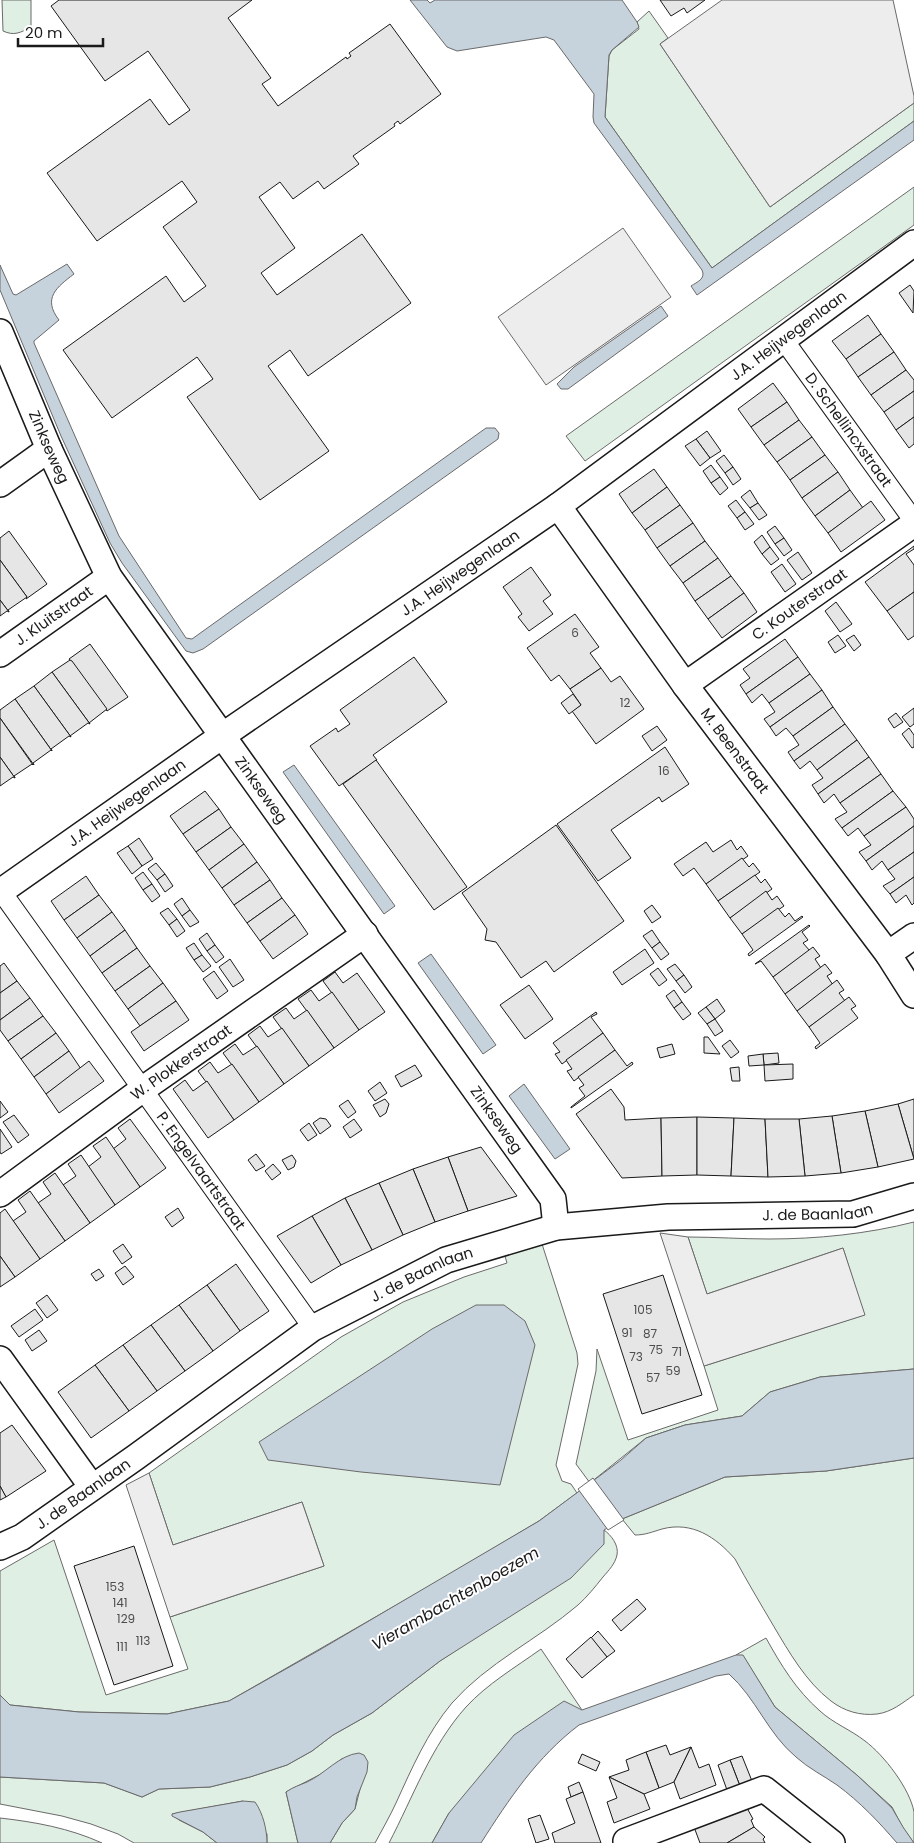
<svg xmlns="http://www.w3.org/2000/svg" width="914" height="1843" viewBox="0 0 914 1843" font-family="Poppins,sans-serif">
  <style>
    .green { fill: #e0efe3; stroke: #6a6a6a }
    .parking { fill: #ededed; stroke: #6a6a6a }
    .water { fill: #c6d2dc; stroke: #6a6a6a }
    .pier { fill: #fff; stroke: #6a6a6a }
    .building { fill: #e6e6e6; stroke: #1a1a1a }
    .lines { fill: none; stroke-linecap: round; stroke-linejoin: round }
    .pedestrian-casing { stroke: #1a1a1a; stroke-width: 21 }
    .minor-casing { stroke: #1a1a1a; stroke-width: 28 }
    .pedestrian { stroke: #fff; stroke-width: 19 }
    .minor { stroke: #fff; stroke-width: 25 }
    .labels { text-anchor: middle; stroke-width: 4; stroke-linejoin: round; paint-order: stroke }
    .number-label { font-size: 12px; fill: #4d4d4d }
    .street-label { font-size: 15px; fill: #1a1a1a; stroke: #fff }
    .water-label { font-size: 16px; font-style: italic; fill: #1a1a1a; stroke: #fff }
  </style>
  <rect width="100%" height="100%" fill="#fff"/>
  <g class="green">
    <path d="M 2,0 L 31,0 L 31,27 C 20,33 14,36 3,31 Z"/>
    <polygon points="649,11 668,38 660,44 770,207 914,103 914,121 712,268 605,117 609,56 612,50 639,29 637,22"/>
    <polygon points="914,187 914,225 585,461 566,436"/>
    <path d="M 914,1222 L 914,1369 L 820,1377 L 770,1392 L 742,1416 L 685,1425 L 646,1438 L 590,1483 L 576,1464 L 596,1371 L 597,1349 L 628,1440 L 718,1410 L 704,1366 L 864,1315 L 843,1248 L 707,1294 L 688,1237 C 715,1237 742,1239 769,1239 C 817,1239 867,1234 914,1222 Z"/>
    <polygon points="542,1244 577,1353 578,1364 556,1465 562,1481 571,1484 577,1493 539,1521 440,1580 229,1701 167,1714 79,1712 10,1705 0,1695 0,1571 54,1540 106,1695 188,1669 170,1617 324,1566 302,1502 173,1545 149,1473 341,1337 403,1302 464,1277 507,1263 504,1253"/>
    <path d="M 914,1458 L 914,1695 C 902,1703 892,1712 877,1714 C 860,1716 844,1711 831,1701 C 806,1682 789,1652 773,1625 C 760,1603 747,1581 735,1559 C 716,1537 692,1521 662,1529 C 652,1532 645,1535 635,1535 L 622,1519 L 725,1477 L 826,1471 Z"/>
    <path d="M 604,1530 C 611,1535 619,1545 617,1555 C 615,1564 609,1570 603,1577 C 595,1587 587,1597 578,1605 C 537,1640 487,1663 452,1703 C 427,1733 412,1768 396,1803 C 390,1816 382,1830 375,1843 L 330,1843 L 342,1823 L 355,1809 L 361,1785 L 343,1758 L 325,1772 L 286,1792 L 298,1843 L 267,1843 L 267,1834 L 243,1801 L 172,1814 L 179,1820 L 203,1832 L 217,1843 L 134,1843 L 118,1834 L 91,1824 L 62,1816 L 0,1804 L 0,1777 L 104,1783 L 142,1797 L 159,1789 L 210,1787 L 250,1777 L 287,1765 L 312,1751 L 333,1735 L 372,1713 L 440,1661 L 485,1631 Z"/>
    <path d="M 766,1638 C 781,1665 796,1690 820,1711 C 833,1723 851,1730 865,1741 C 884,1755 910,1789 914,1812 C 914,1822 914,1833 914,1843 L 903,1828 L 892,1807 L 858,1776 L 775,1707 L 743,1656 L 736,1655 Z"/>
    <path d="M 541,1649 L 582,1710 L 449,1813 L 432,1843 L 389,1843 C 413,1797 431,1746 466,1707 C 487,1684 516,1667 541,1649 Z"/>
    <path d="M 0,1818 C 35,1822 69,1828 102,1843 L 0,1843 Z"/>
  </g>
  <g class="parking">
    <polygon points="722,0 893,0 914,96 914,103 770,207 660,44"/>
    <polygon points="623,228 671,297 546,385 498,317"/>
    <polygon points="660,1233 688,1237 707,1294 843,1248 865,1315 704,1366"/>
    <polygon points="149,1473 173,1545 302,1502 324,1566 170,1617 126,1485"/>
  </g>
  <g class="water">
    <path d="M 410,0 L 427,0 L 430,3 L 435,0 L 622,0 L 637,22 L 639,27 L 612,50 L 609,55 L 605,117 L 712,268 L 914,121 L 914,140 L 697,295 L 691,286 C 697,282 706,279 702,270 L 594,123 L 593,117 L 594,94 L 554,40 L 546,37 L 457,51 L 447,47 Z"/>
    <path d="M 67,264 L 74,274 C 57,287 42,298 59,320 L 34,341 L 34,343 L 119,536 L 186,638 L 192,639 L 486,428 L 495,428 L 499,433 L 498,439 L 203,649 L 193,653 L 186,651 L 122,563 L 110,543 L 61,436 L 0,290 L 0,265 L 13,294 L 16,295 Z"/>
    <polygon points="661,306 668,316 568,389 561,389 557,384 574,367"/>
    <polygon points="294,765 395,906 384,914 283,772"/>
    <polygon points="431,954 496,1045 483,1054 418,963"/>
    <polygon points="524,1084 570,1149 555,1159 509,1096"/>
    <polygon points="476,1305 504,1305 525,1321 535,1345 500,1485 361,1472 268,1460 259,1442 432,1329"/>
    <polygon points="914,1369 914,1458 826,1471 725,1477 622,1519 604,1530 604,1544 571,1578 440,1661 372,1713 333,1735 312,1751 287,1765 250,1777 210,1787 159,1789 142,1797 104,1783 0,1777 0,1695 10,1705 79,1712 167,1714 229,1701 316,1652 539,1521 621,1460 646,1438 685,1425 742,1416 770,1392 820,1377"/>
    <path d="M 736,1655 L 743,1655 L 775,1707 L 858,1776 L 892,1808 L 903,1827 L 914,1843 L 897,1843 C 879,1822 860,1802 837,1785 C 824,1776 808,1768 796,1757 C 768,1734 756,1698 729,1674 L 716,1676 L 579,1725 C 537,1757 509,1799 481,1843 L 432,1843 L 449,1813 L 514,1735 L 564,1701 L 582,1710 Z"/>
    <path d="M 359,1753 L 364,1755 L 368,1762 L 367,1772 L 357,1797 L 355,1809 L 342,1823 L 330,1843 L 298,1843 L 286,1792 C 293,1787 300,1785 307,1782 C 325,1774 339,1755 359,1753 Z"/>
    <path d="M 243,1801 L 255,1802 C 263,1813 267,1830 267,1843 L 217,1843 L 203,1832 L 172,1816 L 172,1814 L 180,1812 Z"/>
  </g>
  <polygon class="pier" points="593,1478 624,1520 608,1530 578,1489"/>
  <g class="building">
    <polygon points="59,0 252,0 228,18 271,78 262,84 278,106 346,57 347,59 351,56 349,53 390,24 441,94 400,124 398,121 394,124 395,126 353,156 359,164 324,189 318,181 293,199 280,182 259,197 295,248 261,273 277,295 362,234 411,303 308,376 290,350 268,366 329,451 260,500 187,397 213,379 197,357 112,418 63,350 166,276 184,302 206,286 163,227 197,202 182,181 97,241 47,173 150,99 169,125 190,110 148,51 105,81 51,6"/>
    <polygon points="660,0 705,0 687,13 684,8 671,16"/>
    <polygon points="910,285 914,291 913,313 899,293"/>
    <polygon points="868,315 881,334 846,359 832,341"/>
    <polygon points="881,334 894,352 858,377 846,359"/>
    <polygon points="894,352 906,370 871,395 858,377"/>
    <polygon points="906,370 914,380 914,391 884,412 871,395"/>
    <polygon points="773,383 787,402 751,427 738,409"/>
    <polygon points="914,391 914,417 896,430 884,412"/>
    <polygon points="787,402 799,420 764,445 751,427"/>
    <polygon points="914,417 914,444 909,448 896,430"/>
    <polygon points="799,420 812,437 777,462 764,445"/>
    <polygon points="707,431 721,451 710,458 696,439"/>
    <polygon points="812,437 825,455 790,480 777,462"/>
    <polygon points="696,439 710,458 700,466 685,446"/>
    <polygon points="724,455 733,467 725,473 716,461"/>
    <polygon points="825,455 838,472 802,498 790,480"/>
    <polygon points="711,465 720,477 711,483 703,471"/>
    <polygon points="733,467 741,479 733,485 725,473"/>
    <polygon points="654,469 667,487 632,513 619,494"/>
    <polygon points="838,472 850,490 815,516 802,498"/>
    <polygon points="720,477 728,488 720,495 711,483"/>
    <polygon points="667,487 680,505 645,530 632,513"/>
    <polygon points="750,490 758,503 750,508 741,497"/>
    <polygon points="850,490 863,508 828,533 815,516"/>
    <polygon points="736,500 745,512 737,518 728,506"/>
    <polygon points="871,501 885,520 841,552 828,533"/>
    <polygon points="758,503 767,515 759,520 750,508"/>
    <polygon points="680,505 693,523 657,548 645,530"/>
    <polygon points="745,512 754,524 745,530 737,518"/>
    <polygon points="693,523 705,541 670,566 657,548"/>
    <polygon points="775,526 784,538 775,544 767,532"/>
    <polygon points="9,531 47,584 26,599 27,597 0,560 0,538"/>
    <polygon points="762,535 770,547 762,554 754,542"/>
    <polygon points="784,538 792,550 784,556 775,544"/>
    <polygon points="705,541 718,558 683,583 670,566"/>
    <polygon points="914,546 914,549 906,554 914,565 914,592 887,611 865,582"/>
    <polygon points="770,547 779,559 771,565 762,554"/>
    <polygon points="798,552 812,573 802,580 787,560"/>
    <polygon points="718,558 731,576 695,601 683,583"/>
    <polygon points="0,560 27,597 8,610 9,612 0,600"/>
    <polygon points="782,564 796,584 785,592 771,572"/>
    <polygon points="531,567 551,595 543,601 553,614 529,631 518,617 522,614 503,587"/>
    <polygon points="731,576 744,593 708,619 695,601"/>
    <polygon points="914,592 914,636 908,640 887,611"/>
    <polygon points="744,593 757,612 722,638 708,619"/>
    <polygon points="0,600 9,612 7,611 0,616"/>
    <polygon points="836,602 852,624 840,632 825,611"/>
    <polygon points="575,614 599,647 590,653 601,668 570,689 559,675 551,681 527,648"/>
    <polygon points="838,635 846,646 835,653 828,642"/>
    <polygon points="854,635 861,645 854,651 846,640"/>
    <polygon points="785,639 798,657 746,694 740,685 750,678 743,669"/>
    <polygon points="90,644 128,697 107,711 69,659"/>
    <polygon points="414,657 447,702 373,755 377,760 339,786 310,746 336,728 338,732 350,724 340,710"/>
    <polygon points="798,657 810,674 769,703 762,694 752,703 746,694"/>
    <polygon points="70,660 72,661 107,709 89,723 90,724 52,672"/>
    <polygon points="601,668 611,682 620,676 644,709 596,744 572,711 581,705 570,689"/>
    <polygon points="52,672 90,724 88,723 70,736 71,737 34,686"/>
    <polygon points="810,674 822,690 770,727 764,719 775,712 769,703"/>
    <polygon points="34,686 71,737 69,736 51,749 52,751 15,699"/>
    <polygon points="822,690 833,707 793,736 786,728 776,736 770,727"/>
    <polygon points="573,694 581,705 569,714 561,703"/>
    <polygon points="15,699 52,751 51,750 33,763 34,765 0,718 0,710"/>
    <polygon points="833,707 845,724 794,761 788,752 799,745 793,736"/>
    <polygon points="914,708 914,724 910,727 902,717"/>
    <polygon points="896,713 903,722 894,728 888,719"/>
    <polygon points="0,718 33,765 32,764 14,776 15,778 0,757"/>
    <polygon points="845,724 857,740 817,770 810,761 800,769 794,761"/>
    <polygon points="657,726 667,740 652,751 642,736"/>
    <polygon points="909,728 914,735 914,747 912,748 902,734"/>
    <polygon points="857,740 869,757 818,794 812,785 823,778 817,770"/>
    <polygon points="665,747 689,784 662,802 659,797 611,830 631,858 598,881 557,824"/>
    <polygon points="0,757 15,778 13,777 0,786"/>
    <polygon points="869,757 881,774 840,803 834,794 824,803 818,794"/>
    <polygon points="376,760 467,887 434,910 343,784"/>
    <polygon points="881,774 893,791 842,828 835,819 847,812 840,803"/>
    <polygon points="205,791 219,809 183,834 170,816"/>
    <polygon points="893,791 906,807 864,836 858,828 848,836 842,828"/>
    <polygon points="906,807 914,819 914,826 866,861 859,852 871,845 864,836"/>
    <polygon points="219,809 231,827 196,852 183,834"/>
    <polygon points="556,825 624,921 554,972 546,961 521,978 496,942 485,940 487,929 462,893"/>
    <polygon points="914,826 914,852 888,870 882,861 872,870 866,861"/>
    <polygon points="231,827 244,844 209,870 196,852"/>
    <polygon points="139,838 153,859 142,866 128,846"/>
    <polygon points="731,840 737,850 741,846 748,856 706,884 694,868 683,876 674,864 706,842 713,852"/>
    <polygon points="244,844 257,862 222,888 209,870"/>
    <polygon points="128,846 142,866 132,874 117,853"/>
    <polygon points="914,852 914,877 890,894 883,886 895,879 888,870"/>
    <polygon points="742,858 749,867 753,863 760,872 718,901 706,884"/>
    <polygon points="257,862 270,880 234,905 222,888"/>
    <polygon points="156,863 165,874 157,880 148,869"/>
    <polygon points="143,872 152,884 143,890 135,878"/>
    <polygon points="165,874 173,886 165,892 157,880"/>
    <polygon points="755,875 761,883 765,879 772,889 730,918 718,901"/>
    <polygon points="86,876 99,895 64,920 51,901"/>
    <polygon points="914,877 914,903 912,905 906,895 896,903 890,894"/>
    <polygon points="270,880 282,898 247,923 234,905"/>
    <polygon points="152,884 160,896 152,902 143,890"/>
    <polygon points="766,891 772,900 777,896 784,906 742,934 730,918"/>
    <polygon points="99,895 112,912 77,938 64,920"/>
    <polygon points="182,898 190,910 182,916 174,904"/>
    <polygon points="282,898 295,915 260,941 247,923"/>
    <polygon points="652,905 661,917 652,923 644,911"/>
    <polygon points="168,908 177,919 169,925 160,913"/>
    <polygon points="778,908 785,917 789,913 795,921 802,916 803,917 749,956 748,954 753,950 742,934"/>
    <polygon points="190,910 199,922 190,927 182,916"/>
    <polygon points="112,912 125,930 90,956 77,938"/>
    <polygon points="295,915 308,934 273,959 260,941"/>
    <polygon points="177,919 185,931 177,937 169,925"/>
    <polygon points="809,925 810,926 802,932 808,940 803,943 810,951 773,977 761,961 755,964"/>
    <polygon points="125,930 137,948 102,973 90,956"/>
    <polygon points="652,930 660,942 652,948 643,936"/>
    <polygon points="207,933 215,945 207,951 199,939"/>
    <polygon points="660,942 669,954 661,960 652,948"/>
    <polygon points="194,943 202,955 194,960 186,948"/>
    <polygon points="215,945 224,957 216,963 207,951"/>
    <polygon points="813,947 820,956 815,959 821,968 785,994 773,977"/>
    <polygon points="137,948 150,966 115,991 102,973"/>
    <polygon points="645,949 654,963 622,985 613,972"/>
    <polygon points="202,955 211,966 203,972 194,960"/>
    <polygon points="230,959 244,980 233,987 219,967"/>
    <polygon points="4,963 17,981 0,993 0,966"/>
    <polygon points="675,964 684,975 676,981 667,969"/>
    <polygon points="825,964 832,973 827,976 833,985 797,1011 785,994"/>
    <polygon points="150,966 163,983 128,1009 115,991"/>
    <polygon points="658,968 667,980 659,986 650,974"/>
    <polygon points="214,971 228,991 217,999 203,979"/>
    <polygon points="335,972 343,983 357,973 385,1012 359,1030 323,981"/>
    <polygon points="684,975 692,987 685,993 676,981"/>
    <polygon points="837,980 844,990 839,993 845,1001 809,1027 797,1011"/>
    <polygon points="17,981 30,998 0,1020 0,993"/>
    <polygon points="163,983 176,1001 140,1026 128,1009"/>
    <polygon points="529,985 553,1019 525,1039 500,1005"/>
    <polygon points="311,990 319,1001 332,992 359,1030 334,1048 298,999"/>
    <polygon points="674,990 682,1002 674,1008 666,996"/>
    <polygon points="849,997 856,1006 851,1009 858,1018 816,1049 815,1047 820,1043 809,1027"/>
    <polygon points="30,998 43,1016 8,1041 0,1030 0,1020"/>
    <polygon points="717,999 725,1011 715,1019 706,1007"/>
    <polygon points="176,1001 189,1020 144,1051 131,1032"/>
    <polygon points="682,1002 691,1014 683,1020 674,1008"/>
    <polygon points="706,1007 715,1019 707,1024 698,1013"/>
    <polygon points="286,1008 294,1019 307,1010 334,1048 309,1066 273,1017"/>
    <polygon points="596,1012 597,1014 591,1017 603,1033 562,1064 555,1054 560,1052 553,1043"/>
    <polygon points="43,1016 56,1033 21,1059 8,1041"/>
    <polygon points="715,1019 723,1031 715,1036 707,1024"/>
    <polygon points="260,1026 268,1037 282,1028 309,1066 284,1084 248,1035"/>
    <polygon points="56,1033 69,1051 34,1077 21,1059"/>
    <polygon points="603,1033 615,1050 574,1081 567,1071 572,1069 566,1060"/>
    <polygon points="704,1037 708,1037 720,1054 704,1053"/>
    <polygon points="730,1040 739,1052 731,1058 722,1046"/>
    <polygon points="235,1044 243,1055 257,1046 284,1084 259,1102 223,1053"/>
    <polygon points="672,1044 675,1054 660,1058 657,1048"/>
    <polygon points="615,1050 627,1066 632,1062 633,1064 571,1108 571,1107 585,1096 579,1088 584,1085 578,1077"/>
    <polygon points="69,1051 81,1069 46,1094 34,1077"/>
    <polygon points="778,1053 779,1063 764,1065 763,1054"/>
    <polygon points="763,1054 764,1065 749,1066 748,1056"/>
    <polygon points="89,1061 104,1081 59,1113 46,1094"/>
    <polygon points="210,1062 218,1073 232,1064 259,1102 234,1120 198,1071"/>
    <polygon points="793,1064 793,1079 765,1081 764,1065"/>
    <polygon points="415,1065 422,1076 401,1087 395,1076"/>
    <polygon points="739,1067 740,1081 732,1081 730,1068"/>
    <polygon points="185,1080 193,1091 207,1081 234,1120 208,1138 173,1089"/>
    <polygon points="380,1082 387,1093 375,1101 368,1091"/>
    <polygon points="611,1089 624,1107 625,1120 661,1118 662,1176 622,1178 576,1114"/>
    <polygon points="385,1099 389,1104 386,1113 380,1117 373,1105"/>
    <polygon points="914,1099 914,1159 898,1104"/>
    <polygon points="348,1100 356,1112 348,1118 339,1106"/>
    <polygon points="0,1101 8,1112 0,1118"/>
    <polygon points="898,1104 914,1159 878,1167 865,1111"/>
    <polygon points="865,1111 878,1167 841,1173 832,1116"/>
    <polygon points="14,1115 29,1135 18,1143 3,1122"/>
    <polygon points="832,1116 841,1173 805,1176 799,1119"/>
    <polygon points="697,1117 697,1175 662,1176 661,1118"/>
    <polygon points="697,1117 734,1118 731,1176 697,1175"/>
    <polygon points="320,1118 326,1119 331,1126 320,1134 313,1123"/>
    <polygon points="734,1118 765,1119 768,1177 731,1176"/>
    <polygon points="130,1119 166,1168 140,1187 113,1149 126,1139 118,1128"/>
    <polygon points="354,1119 362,1130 350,1138 343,1127"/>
    <polygon points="765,1119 799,1119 805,1176 768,1177"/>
    <polygon points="309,1123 317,1135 308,1141 300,1130"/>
    <polygon points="0,1129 12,1147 1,1154 0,1152"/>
    <polygon points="106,1137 140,1187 115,1205 88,1167 101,1157 93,1146"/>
    <polygon points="481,1147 517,1196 468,1211 448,1157"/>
    <polygon points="256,1154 265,1166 256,1171 248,1160"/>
    <polygon points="81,1155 115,1205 90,1223 63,1185 76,1176 68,1164"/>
    <polygon points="292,1155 296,1161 294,1167 288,1170 282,1160"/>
    <polygon points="448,1157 468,1211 435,1222 413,1169"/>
    <polygon points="273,1164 281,1173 272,1180 265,1171"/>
    <polygon points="413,1169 435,1222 403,1235 379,1183"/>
    <polygon points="55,1173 90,1223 65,1241 38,1203 51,1194 43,1182"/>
    <polygon points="379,1183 403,1235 372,1250 345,1198"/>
    <polygon points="30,1191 65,1241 40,1259 13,1221 26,1212 18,1200"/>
    <polygon points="345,1198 372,1250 341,1265 312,1216"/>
    <polygon points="178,1208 184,1218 172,1227 165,1217"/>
    <polygon points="5,1209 40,1259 15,1277 0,1256 0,1213"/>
    <polygon points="312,1216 341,1265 311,1283 277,1236"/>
    <polygon points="123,1244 132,1257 122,1264 113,1251"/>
    <polygon points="0,1256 15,1277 0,1287"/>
    <polygon points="236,1264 269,1311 240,1331 207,1285"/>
    <polygon points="125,1266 134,1277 123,1285 115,1273"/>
    <polygon points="99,1269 104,1276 96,1281 91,1274"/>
    <polygon points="663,1275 702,1395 642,1414 603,1294"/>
    <polygon points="207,1285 240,1331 213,1351 179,1305"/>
    <polygon points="47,1295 58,1310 47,1318 36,1303"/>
    <polygon points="179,1305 213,1351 185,1371 151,1325"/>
    <polygon points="35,1309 43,1320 19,1337 11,1326"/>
    <polygon points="151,1325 185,1371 157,1391 123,1345"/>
    <polygon points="39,1330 47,1341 32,1351 25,1340"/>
    <polygon points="123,1345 157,1391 129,1411 95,1365"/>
    <polygon points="95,1365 129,1411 91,1438 58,1392"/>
    <polygon points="12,1425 46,1471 6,1497 0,1486 0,1433"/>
    <polygon points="0,1486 6,1497 0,1500"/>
    <polygon points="134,1546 173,1666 114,1685 74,1566"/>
    <polygon points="637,1599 646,1609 621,1631 612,1620"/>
    <polygon points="598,1631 615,1651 607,1657 591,1638"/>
    <polygon points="591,1637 607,1657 582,1678 566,1659"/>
    <polygon points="666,1745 670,1755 691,1747 674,1782 659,1788 646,1752"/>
    <polygon points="691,1747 699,1768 709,1764 716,1785 680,1799 674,1782"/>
    <polygon points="646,1752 659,1788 644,1794 609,1777 629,1770 626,1760"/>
    <polygon points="582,1754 600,1762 596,1771 578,1763"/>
    <polygon points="742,1756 752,1781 740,1786 730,1760"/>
    <polygon points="730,1760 740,1786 727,1790 718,1765"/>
    <polygon points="609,1777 644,1794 650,1809 614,1823 607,1802 617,1798"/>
    <polygon points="579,1782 583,1792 571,1797 568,1787"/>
    <polygon points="583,1792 601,1843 555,1843 552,1833 575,1823 566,1799"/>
    <polygon points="747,1808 753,1819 751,1820 754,1827 727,1843 700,1843 694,1827"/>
    <polygon points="540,1815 549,1839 536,1843 528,1819"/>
    <polygon points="754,1827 765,1837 763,1839 765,1843 727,1843"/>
  </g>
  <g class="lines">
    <defs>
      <g id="pedestrian">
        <path id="s1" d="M 783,339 L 914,521"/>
        <path id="s2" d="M 1,891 L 313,1328"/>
      </g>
      <g id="minor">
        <path id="s3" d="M 0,332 L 49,449 L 109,577 L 553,1199 L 556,1227"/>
        <polyline points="0,484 49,449"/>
        <path id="s4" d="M 558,506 L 685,685 L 888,954 L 914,995"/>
        <path id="s5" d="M 0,654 L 109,577"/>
        <path id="s6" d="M 685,685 L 914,524"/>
        <path id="s7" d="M 0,892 L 222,736 L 558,506 L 914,243"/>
        <polyline points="888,954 914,936"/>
        <path id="s8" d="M 0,1194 L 143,1089 L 365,934"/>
        <polyline points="0,1359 92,1487"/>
        <path id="s9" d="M 0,1547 L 22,1537 L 136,1457 L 313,1328 L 446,1260 L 556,1227 L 668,1217 L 853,1214 L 914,1196"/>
        <polyline points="627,1843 626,1841 764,1789 832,1843"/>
      </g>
    </defs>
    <use href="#pedestrian" class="pedestrian-casing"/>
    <use href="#minor" class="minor-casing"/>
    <use href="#pedestrian" class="pedestrian"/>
    <use href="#minor" class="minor"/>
  </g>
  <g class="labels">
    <g class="number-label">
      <text x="575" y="637">6</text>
      <text x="625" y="707">12</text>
      <text x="664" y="775">16</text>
      <text x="643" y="1314">105</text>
      <text x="627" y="1337">91</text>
      <text x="650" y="1338">87</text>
      <text x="656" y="1354">75</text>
      <text x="677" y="1356">71</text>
      <text x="636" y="1361">73</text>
      <text x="673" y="1375">59</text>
      <text x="653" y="1382">57</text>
      <text x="115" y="1591">153</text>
      <text x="120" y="1607">141</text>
      <text x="126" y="1623">129</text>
      <text x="143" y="1645">113</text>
      <text x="122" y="1651">111</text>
    </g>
    <g class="street-label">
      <text dy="5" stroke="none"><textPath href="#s7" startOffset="965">J.A. Heijwegenlaan</textPath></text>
      <text dy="5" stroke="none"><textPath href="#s1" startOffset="112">D. Schellincxstraat</textPath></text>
      <text dy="5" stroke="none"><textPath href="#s3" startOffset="125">Zinkseweg</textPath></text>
      <text dy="5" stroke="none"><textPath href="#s7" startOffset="560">J.A. Heijwegenlaan</textPath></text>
      <text dy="5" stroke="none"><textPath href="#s6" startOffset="140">C. Kouterstraat</textPath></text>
      <text dy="5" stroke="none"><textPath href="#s5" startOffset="66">J. Kluitstraat</textPath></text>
      <text dy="5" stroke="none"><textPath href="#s4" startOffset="302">M. Beenstraat</textPath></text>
      <text dy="5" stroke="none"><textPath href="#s3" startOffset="530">Zinkseweg</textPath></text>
      <text dy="5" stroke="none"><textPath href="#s7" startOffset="155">J.A. Heijwegenlaan</textPath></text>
      <text dy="5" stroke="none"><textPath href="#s8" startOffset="224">W. Plokkerstraat</textPath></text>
      <text dy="5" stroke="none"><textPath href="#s3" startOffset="935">Zinkseweg</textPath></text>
      <text dy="5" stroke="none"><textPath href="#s2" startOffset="344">P. Engelvaartstraat</textPath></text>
      <text dy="5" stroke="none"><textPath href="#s9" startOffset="909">J. de Baanlaan</textPath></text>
      <text dy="5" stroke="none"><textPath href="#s9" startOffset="504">J. de Baanlaan</textPath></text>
      <text dy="5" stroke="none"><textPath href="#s9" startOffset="99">J. de Baanlaan</textPath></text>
    </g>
    <g class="water-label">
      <text transform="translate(455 1598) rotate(-30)" y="6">Vierambachtenboezem</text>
    </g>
  </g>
  <path d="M18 38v8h85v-8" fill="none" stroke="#1a1a1a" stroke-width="2.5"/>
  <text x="25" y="38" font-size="15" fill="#1a1a1a" stroke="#ffffff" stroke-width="4" paint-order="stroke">20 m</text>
</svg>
